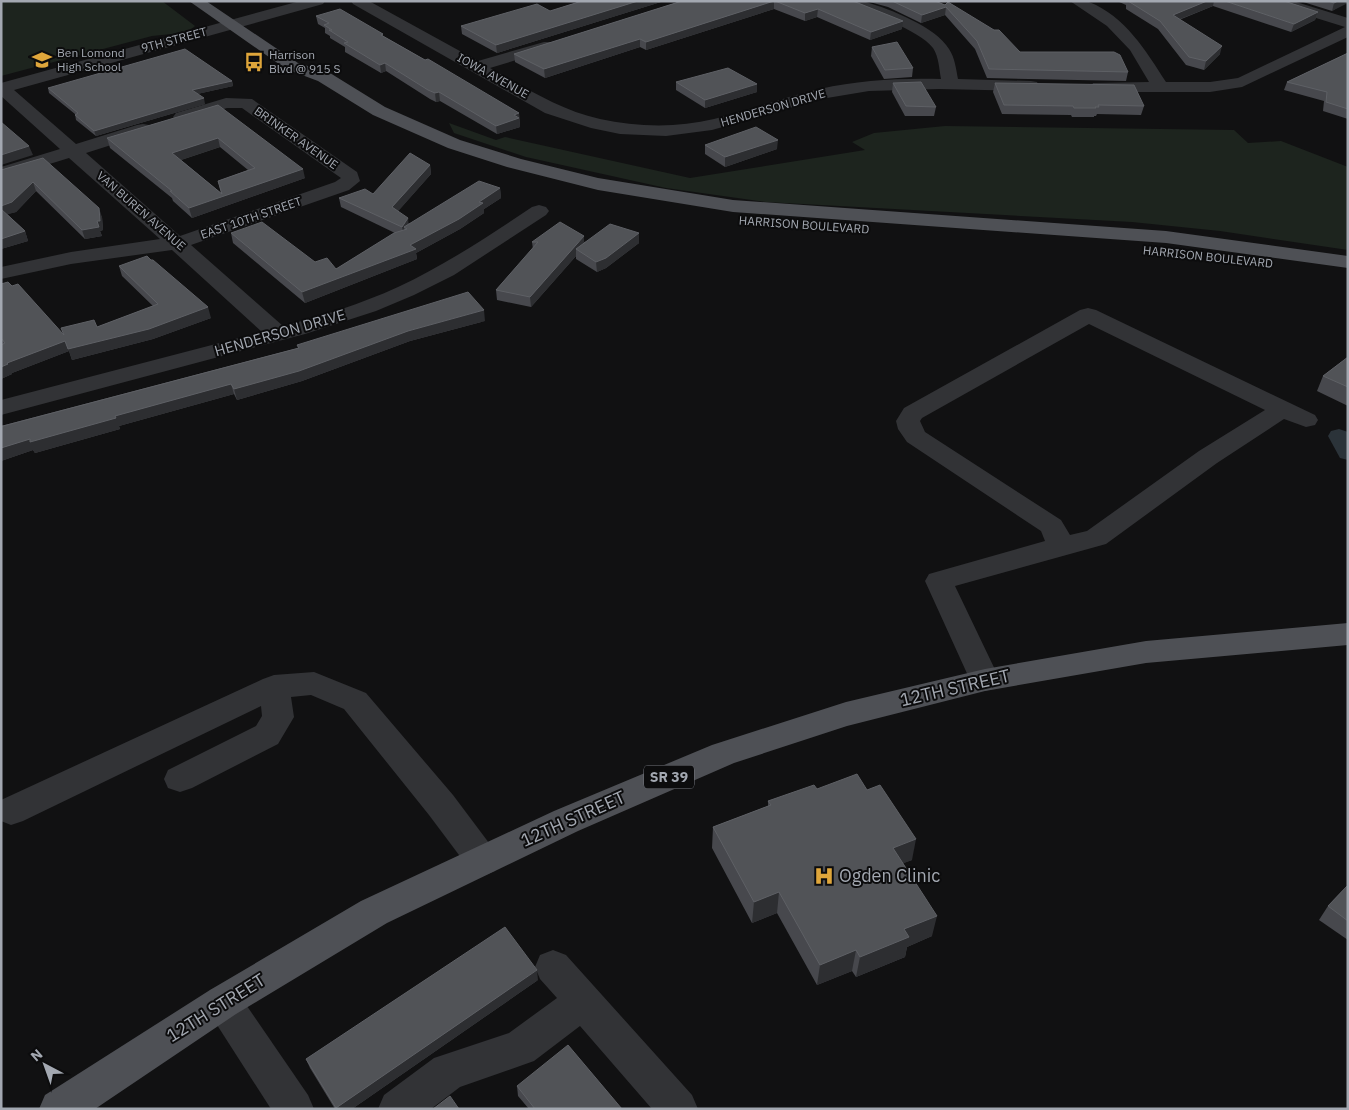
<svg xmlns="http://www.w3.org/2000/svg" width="1349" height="1110" viewBox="0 0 1349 1110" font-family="'IBM Plex Sans',sans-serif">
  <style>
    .green { fill: #1d241e }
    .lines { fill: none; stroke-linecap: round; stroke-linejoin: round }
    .canal { fill: #2b3339; fill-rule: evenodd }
    .minor { fill: #323336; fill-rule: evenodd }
    .major { fill: #4e5055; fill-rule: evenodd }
    .wall { fill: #47484d; fill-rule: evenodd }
    .shaded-wall { fill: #2d2e31 }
    .building { fill: #515357; stroke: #5e6065; fill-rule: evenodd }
    .labels { text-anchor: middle; stroke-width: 4; stroke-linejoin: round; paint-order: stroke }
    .far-street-label { font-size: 12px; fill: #a3a8b1; stroke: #0c0c0d }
    .far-poi-label { font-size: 12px; fill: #a3a8b1; stroke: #0c0c0d; text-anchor: start }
    .shield { fill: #0c0c0d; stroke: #767980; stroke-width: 1 }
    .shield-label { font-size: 14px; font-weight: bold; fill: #a3a8b1 }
    .street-label { font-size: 15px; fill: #a3a8b1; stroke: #0c0c0d }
    .near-street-label { font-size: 18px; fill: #a3a8b1; stroke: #0c0c0d }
    .near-poi-label { font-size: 18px; fill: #a3a8b1; stroke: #0c0c0d; text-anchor: start }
  </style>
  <rect width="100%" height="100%" fill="#111112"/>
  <g class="green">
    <polygon points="1,1 162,1 195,26 190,30 181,33 152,36 1,76"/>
    <polygon points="449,123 496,140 505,137 690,178 865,150 852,142 874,133 945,126 1234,130 1248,143 1281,141 1348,167 1348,250 1220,231 1132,222 766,202 666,188 526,157 454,133"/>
  </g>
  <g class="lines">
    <polygon class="canal" points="1339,429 1348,432 1348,460 1340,458 1328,436 1331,431"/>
    <g class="minor">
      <path d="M 300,1 L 325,1 L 323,4 L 14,90 L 76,144 L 137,125 L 143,124 L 149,125 L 152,129 L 149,133 L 86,153 L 180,236 L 335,182 L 341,178 L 242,108 L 227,108 L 182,122 L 176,121 L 173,117 L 176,113 L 226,98 L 252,99 L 357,172 L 360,181 L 349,190 L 191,245 L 283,326 C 322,316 361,304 398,287 C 445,265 489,236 532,207 L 539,205 L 546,207 L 549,211 L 546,215 L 454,275 L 414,295 L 376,311 L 305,334 L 1,415 L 1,400 L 262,332 L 172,250 L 71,264 L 1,279 L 1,267 L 71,252 L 160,239 L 69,158 L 1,179 L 1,167 L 60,149 L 1,96 L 1,83 Z"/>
      <path d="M 351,1 L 369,1 L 478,61 L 544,42 L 556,42 L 558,45 L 556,48 L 490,68 C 526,88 560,110 600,119 C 637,127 677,128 714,119 C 749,111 784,97 820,89 C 859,80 900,78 941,79 C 939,69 939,57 933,48 C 919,29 867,13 845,4 L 843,1 C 850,1 859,0 866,2 C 890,9 936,27 949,49 C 955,58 956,69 958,79 L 1031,81 L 1037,82 L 1039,86 L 1037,90 L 1031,91 L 939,89 L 869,91 L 821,99 L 712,130 L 666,136 L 620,134 L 591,128 L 545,113 L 353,4 Z"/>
      <path d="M 1070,1 C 1076,1 1084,0 1089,2 C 1125,16 1146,51 1166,82 L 1210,82 L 1238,78 L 1345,27 L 1271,4 L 1269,1 L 1293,1 L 1348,18 L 1348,37 L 1242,87 L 1210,92 L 1099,92 L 1093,91 L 1091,87 L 1093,83 L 1149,82 L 1130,50 L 1107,26 Z"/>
      <path d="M 1088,308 L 1096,310 L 1315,415 L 1318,420 L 1315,425 L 1306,427 L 1284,419 L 1217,463 L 1106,544 L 955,586 L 1000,680 L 996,688 L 985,691 L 974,688 L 970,680 L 925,581 L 929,574 L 1045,541 L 1041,531 L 907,442 L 898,429 L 896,421 L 904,408 L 1080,310 ZM 1089,324 L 1265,410 L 1199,451 L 1087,531 L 1070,535 L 1061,520 L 925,432 L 920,421 L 922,418 Z"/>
      <polygon points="314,672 366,693 453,795 495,851 500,861 495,871 483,876 471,871 429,815 344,709 311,695 291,697 294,717 278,744 192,788 180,792 168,788 164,779 168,770 256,726 262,716 261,706 23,821 11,825 1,821 1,800 263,679 274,675"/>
      <polygon points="553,950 566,955 692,1095 698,1109 652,1109 580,1026 534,1061 460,1087 431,1109 378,1109 384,1095 434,1058 509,1033 557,998 540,979 535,967 540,955"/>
      <polygon points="223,984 236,990 308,1095 314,1109 271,1109 210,1014 204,1002 210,990"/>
    </g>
    <g class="major">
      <polygon points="189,1 206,1 298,63 330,73 385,107 460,140 521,159 598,178 733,200 1166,231 1348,256 1348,268 1166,243 733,212 598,190 507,167 448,148 373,115 318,81 286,69"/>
      <polygon points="1348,623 1348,645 1146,663 985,691 847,726 734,763 578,831 387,923 236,1014 95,1109 39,1109 45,1095 210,990 361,901 554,811 712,745 846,702 985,669 1146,641"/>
    </g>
  </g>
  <g class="wall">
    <polygon points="582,1 664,1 497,53 462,34 461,26 550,11"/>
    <polygon points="682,1 853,1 902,29 870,40 817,17 805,21 774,9 646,50 640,47 545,78 515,62 514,54"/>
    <polygon points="866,1 935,1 945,5 1020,52 1128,72 1126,81 987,78 975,49 945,15 921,23 888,7"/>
    <polygon points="1117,1 1284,1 1318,12 1315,20 1291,32 1213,6 1179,20 1220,54 1204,70 1186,65 1158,29 1126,9 1126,5"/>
    <polygon points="1300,1 1348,1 1332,11"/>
    <polygon points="316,16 383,34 383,36 519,113 520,127 497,134 440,101 436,102 430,99 386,71 381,73 345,52 345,47 330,38 330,36 325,33 325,28 318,24"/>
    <polygon points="872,47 913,68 912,77 884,79 871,56"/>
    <polygon points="1348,53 1348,119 1323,111 1324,101 1284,90 1287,82"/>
    <polygon points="232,81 233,86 197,94 205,104 96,136 76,120 75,114 49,93 48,88"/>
    <polygon points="676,82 757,92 705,108 676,90"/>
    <polygon points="893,83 936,107 934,116 905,116 892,92"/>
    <polygon points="995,83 1144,106 1141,115 1097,114 1096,116 1094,116 1094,117 1072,117 1071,115 1002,114 993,92"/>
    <path d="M 218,105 L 305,178 L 192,218 L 173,201 L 172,198 L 110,148 L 107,138 ZM 220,147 L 248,170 L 218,181 L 221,193 L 181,160 Z"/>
    <polygon points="705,145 777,149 725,167 705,154"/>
    <polygon points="43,158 102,217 103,230 100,231 102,236 85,239 36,191 16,212 7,214 25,231 28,241 1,249 1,170"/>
    <polygon points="430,165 431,174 398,211 409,224 500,188 501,198 484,209 484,213 460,229 416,253 417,259 305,303 233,243 231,233 315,262 336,269 395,233 341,207 339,198 373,194"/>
    <polygon points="639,233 639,243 606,268 597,272 576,259 576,256 531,307 497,300 496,290 533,249 532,242 584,242"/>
    <polygon points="119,266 211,318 153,339 72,360 69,351 12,373 12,374 1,379 1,345 2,344 1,343 1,284 12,286 64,335 97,327 153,306 122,276"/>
    <polygon points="485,321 410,341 302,381 237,400 234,394 119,426 120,429 35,453 33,450 1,461 1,426 298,348 297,345"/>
    <polygon points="1348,357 1348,406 1317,391 1323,376"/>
    <polygon points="817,789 912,860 903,863 932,936 907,947 905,957 856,977 852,971 817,985 777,913 752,923 712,848 713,827 768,806 768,801"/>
    <polygon points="1348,885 1348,940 1319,920 1328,906"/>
    <polygon points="538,980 352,1109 335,1109 310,1068 306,1059"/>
    <polygon points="517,1086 622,1109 529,1109 518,1096"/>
  </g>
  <g class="shaded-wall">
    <polygon points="638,1 664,1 497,53 496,45"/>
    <polygon points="774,1 774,9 646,50 646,42"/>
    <polygon points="1207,1 1214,1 1213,6 1170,23 1173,15"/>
    <polygon points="1338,1 1348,1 1348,3 1332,11 1334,3"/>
    <polygon points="946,7 945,15 921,23 922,15"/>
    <polygon points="818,9 817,17 805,21 805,13"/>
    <polygon points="1318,12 1315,20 1291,32 1294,24"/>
    <polygon points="903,21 902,29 870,40 871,32"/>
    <polygon points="640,39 640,47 545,78 544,69"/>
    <polygon points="1222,46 1220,54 1204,70 1206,61"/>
    <polygon points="385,63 386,71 381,73 380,65"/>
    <polygon points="232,81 233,86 193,95 192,90"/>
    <polygon points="757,84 757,92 705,108 705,100"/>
    <polygon points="439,92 440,101 436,102 435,93"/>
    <polygon points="204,98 205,104 96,136 94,131"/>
    <polygon points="519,113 520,127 497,134 496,126 514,115"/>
    <polygon points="218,138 220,147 175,162 172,153"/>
    <polygon points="778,140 777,149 725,167 725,157"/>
    <polygon points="29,146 33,155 1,165 1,155"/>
    <polygon points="430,165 431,174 393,217 392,207"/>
    <polygon points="303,169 305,178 192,218 189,208"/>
    <polygon points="33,182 36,191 16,212 2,216 1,213 1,206"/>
    <polygon points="500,188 501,198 484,209 484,213 460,229 416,253 417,259 305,303 302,292 410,245"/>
    <polygon points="99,208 102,217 103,230 100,231 102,236 85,239 82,230 97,221"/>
    <polygon points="408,218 409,228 404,227 405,235 404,237 402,227"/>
    <polygon points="25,231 28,241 1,249 1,239"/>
    <polygon points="639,233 639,243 606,268 597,272 596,262"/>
    <polygon points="584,236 584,246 576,249 576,256 531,307 530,297"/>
    <polygon points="208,307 211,318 153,339 72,360 69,351 12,373 12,374 1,379 1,367 7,363 65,341"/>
    <polygon points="484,310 485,321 410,341 302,381 237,400 234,389 408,331"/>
    <polygon points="231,384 234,394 119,426 120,429 35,453 33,450 1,461 1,448 30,439"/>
    <polygon points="916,839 912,860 889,869 893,848"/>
    <polygon points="779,892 777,913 752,923 754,902"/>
    <polygon points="937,916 932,936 907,947 905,957 856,977 860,957 904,929"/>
    <polygon points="856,950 852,971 817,985 820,965"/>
    <polygon points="537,970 538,980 352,1109 336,1109 336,1108"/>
  </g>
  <g class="building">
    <polygon points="582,1 638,1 496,45 461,26 537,4 550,11"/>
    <polygon points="682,1 774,1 646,42 640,39 544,69 514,54"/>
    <polygon points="775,1 853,1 903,21 871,32 818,9 805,13"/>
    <polygon points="892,1 935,1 945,5 948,2 994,30 999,30 1020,52 1114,52 1120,55 1128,72 989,69 977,41 946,7 922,15"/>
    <polygon points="1128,1 1207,1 1173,15 1222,46 1206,61 1189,57 1160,21"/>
    <polygon points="1225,1 1284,1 1318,12 1294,24"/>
    <polygon points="1328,1 1338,1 1334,3"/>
    <polygon points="340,9 383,34 381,35 425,60 428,59 519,113 514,115 519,118 496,126 439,92 435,93 428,90 385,63 380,65 344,43 348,42 329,30 332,30 324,25 329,23 316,16"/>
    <polygon points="897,42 913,68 885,70 872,47"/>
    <polygon points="185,49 232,81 192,90 204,98 94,131 75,115 78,113 48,88"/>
    <polygon points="1348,53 1348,109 1326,102 1327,92 1287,82"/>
    <polygon points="728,68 757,84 705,100 676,82"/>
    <polygon points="921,82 936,107 906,106 893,83"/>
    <polygon points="995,83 1134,85 1144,106 1098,105 1099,107 1095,107 1096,108 1074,108 1073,106 1004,105"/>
    <path d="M 218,105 L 303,169 L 189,208 L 170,191 L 172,191 L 107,138 ZM 218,138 L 255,168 L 218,181 L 222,194 L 172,153 Z"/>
    <polygon points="1,122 29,146 1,155"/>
    <polygon points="756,127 778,140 725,157 705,145"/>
    <polygon points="410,153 430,165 392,207 408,218 402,227 339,198 365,189 373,194"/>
    <polygon points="43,158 99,208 100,221 97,221 99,227 82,230 33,182 12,202 1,206 1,170"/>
    <polygon points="479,181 500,188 479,202 483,203 459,219 410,245 416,249 302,292 231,233 262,222 315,262 327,258 336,269 394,233 407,229 404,227"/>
    <polygon points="1,209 25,231 1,239"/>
    <polygon points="560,222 584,236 530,297 496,290 538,242 532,242"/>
    <polygon points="610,224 639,233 606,258 596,262 576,249"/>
    <polygon points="147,256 151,260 153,260 208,307 149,329 68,349 65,341 7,363 8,364 1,367 1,345 5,343 1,338 1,284 8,282 12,286 18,284 64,335 61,328 94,320 97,327 158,304 119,266"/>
    <polygon points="468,292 484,310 408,331 299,371 234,389 231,384 115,416 116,418 30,442 30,439 1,448 1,426 3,426 299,348 297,345"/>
    <polygon points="1348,357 1348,387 1323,376"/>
    <polygon points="857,774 867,790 880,785 916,839 893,848 937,916 904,929 909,937 860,957 856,950 820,965 779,892 754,902 713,827 771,805 768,801 814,785 817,789"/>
    <polygon points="1348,885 1348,921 1328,906"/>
    <polygon points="505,927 537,970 336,1108 306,1059"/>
    <polygon points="568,1045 622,1109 535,1109 517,1086"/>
    <polygon points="450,1096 459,1109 433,1109"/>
  </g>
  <defs>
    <symbol id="school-bare" viewBox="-9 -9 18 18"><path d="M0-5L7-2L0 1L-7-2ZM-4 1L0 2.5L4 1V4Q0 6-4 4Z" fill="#dfa63b" stroke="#0c0c0d" stroke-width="2.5" paint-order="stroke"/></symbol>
    <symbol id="bus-bare" viewBox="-9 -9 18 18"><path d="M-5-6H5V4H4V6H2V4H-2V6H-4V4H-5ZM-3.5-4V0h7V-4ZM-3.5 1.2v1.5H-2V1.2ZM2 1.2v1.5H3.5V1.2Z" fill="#dfa63b" stroke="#0c0c0d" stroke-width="2.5" paint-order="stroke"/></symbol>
    <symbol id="hospital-bare" viewBox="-9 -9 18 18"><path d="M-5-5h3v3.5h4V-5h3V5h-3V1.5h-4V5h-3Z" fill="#dfa63b" stroke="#0c0c0d" stroke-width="2.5" paint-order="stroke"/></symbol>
  </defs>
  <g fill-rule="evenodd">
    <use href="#school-bare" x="28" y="46" width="28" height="28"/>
    <use href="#bus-bare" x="240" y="48" width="28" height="28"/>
    <use href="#hospital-bare" x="810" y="862" width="28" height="28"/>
  </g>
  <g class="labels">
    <g class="far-street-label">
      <text transform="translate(174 40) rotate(-15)" y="4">9TH STREET</text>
      <text transform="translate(493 76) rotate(29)" y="4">IOWA AVENUE</text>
      <text transform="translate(773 108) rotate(-16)" y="4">HENDERSON DRIVE</text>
      <text transform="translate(296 138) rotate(35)" y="4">BRINKER AVENUE</text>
      <text transform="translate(141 211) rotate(41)" y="4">VAN BUREN AVENUE</text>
      <text transform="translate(251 218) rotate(-19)" y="4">EAST 10TH STREET</text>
      <text transform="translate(804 225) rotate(4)" y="4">HARRISON BOULEVARD</text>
      <text transform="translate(1208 257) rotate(6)" y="4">HARRISON BOULEVARD</text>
    </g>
    <g class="far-poi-label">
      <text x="57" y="57">Ben Lomond<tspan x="57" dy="14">High School</tspan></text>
      <text x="269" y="59">Harrison<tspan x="269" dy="14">Blvd @ 915 S</tspan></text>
    </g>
    <rect class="shield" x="644" y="765.5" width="50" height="23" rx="4"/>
    <g class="shield-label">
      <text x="669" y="782">SR 39</text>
    </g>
    <g class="street-label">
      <text transform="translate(280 333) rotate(-16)" y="5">HENDERSON DRIVE</text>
    </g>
    <g class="near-street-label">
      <text transform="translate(955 688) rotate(-13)" y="6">12TH STREET</text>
      <text transform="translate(573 819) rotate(-24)" y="6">12TH STREET</text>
      <text transform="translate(216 1008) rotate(-32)" y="6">12TH STREET</text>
    </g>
    <g class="near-poi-label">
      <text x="839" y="882">Ogden Clinic</text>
    </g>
  </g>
  <rect width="1349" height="1110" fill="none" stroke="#a3a8b1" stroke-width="5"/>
  <g transform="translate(45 1065) rotate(319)" stroke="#0c0c0d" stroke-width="4" paint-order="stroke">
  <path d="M0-4L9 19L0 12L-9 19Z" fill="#a3a8b1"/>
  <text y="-8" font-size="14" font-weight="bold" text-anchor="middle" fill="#a3a8b1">N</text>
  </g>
</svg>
